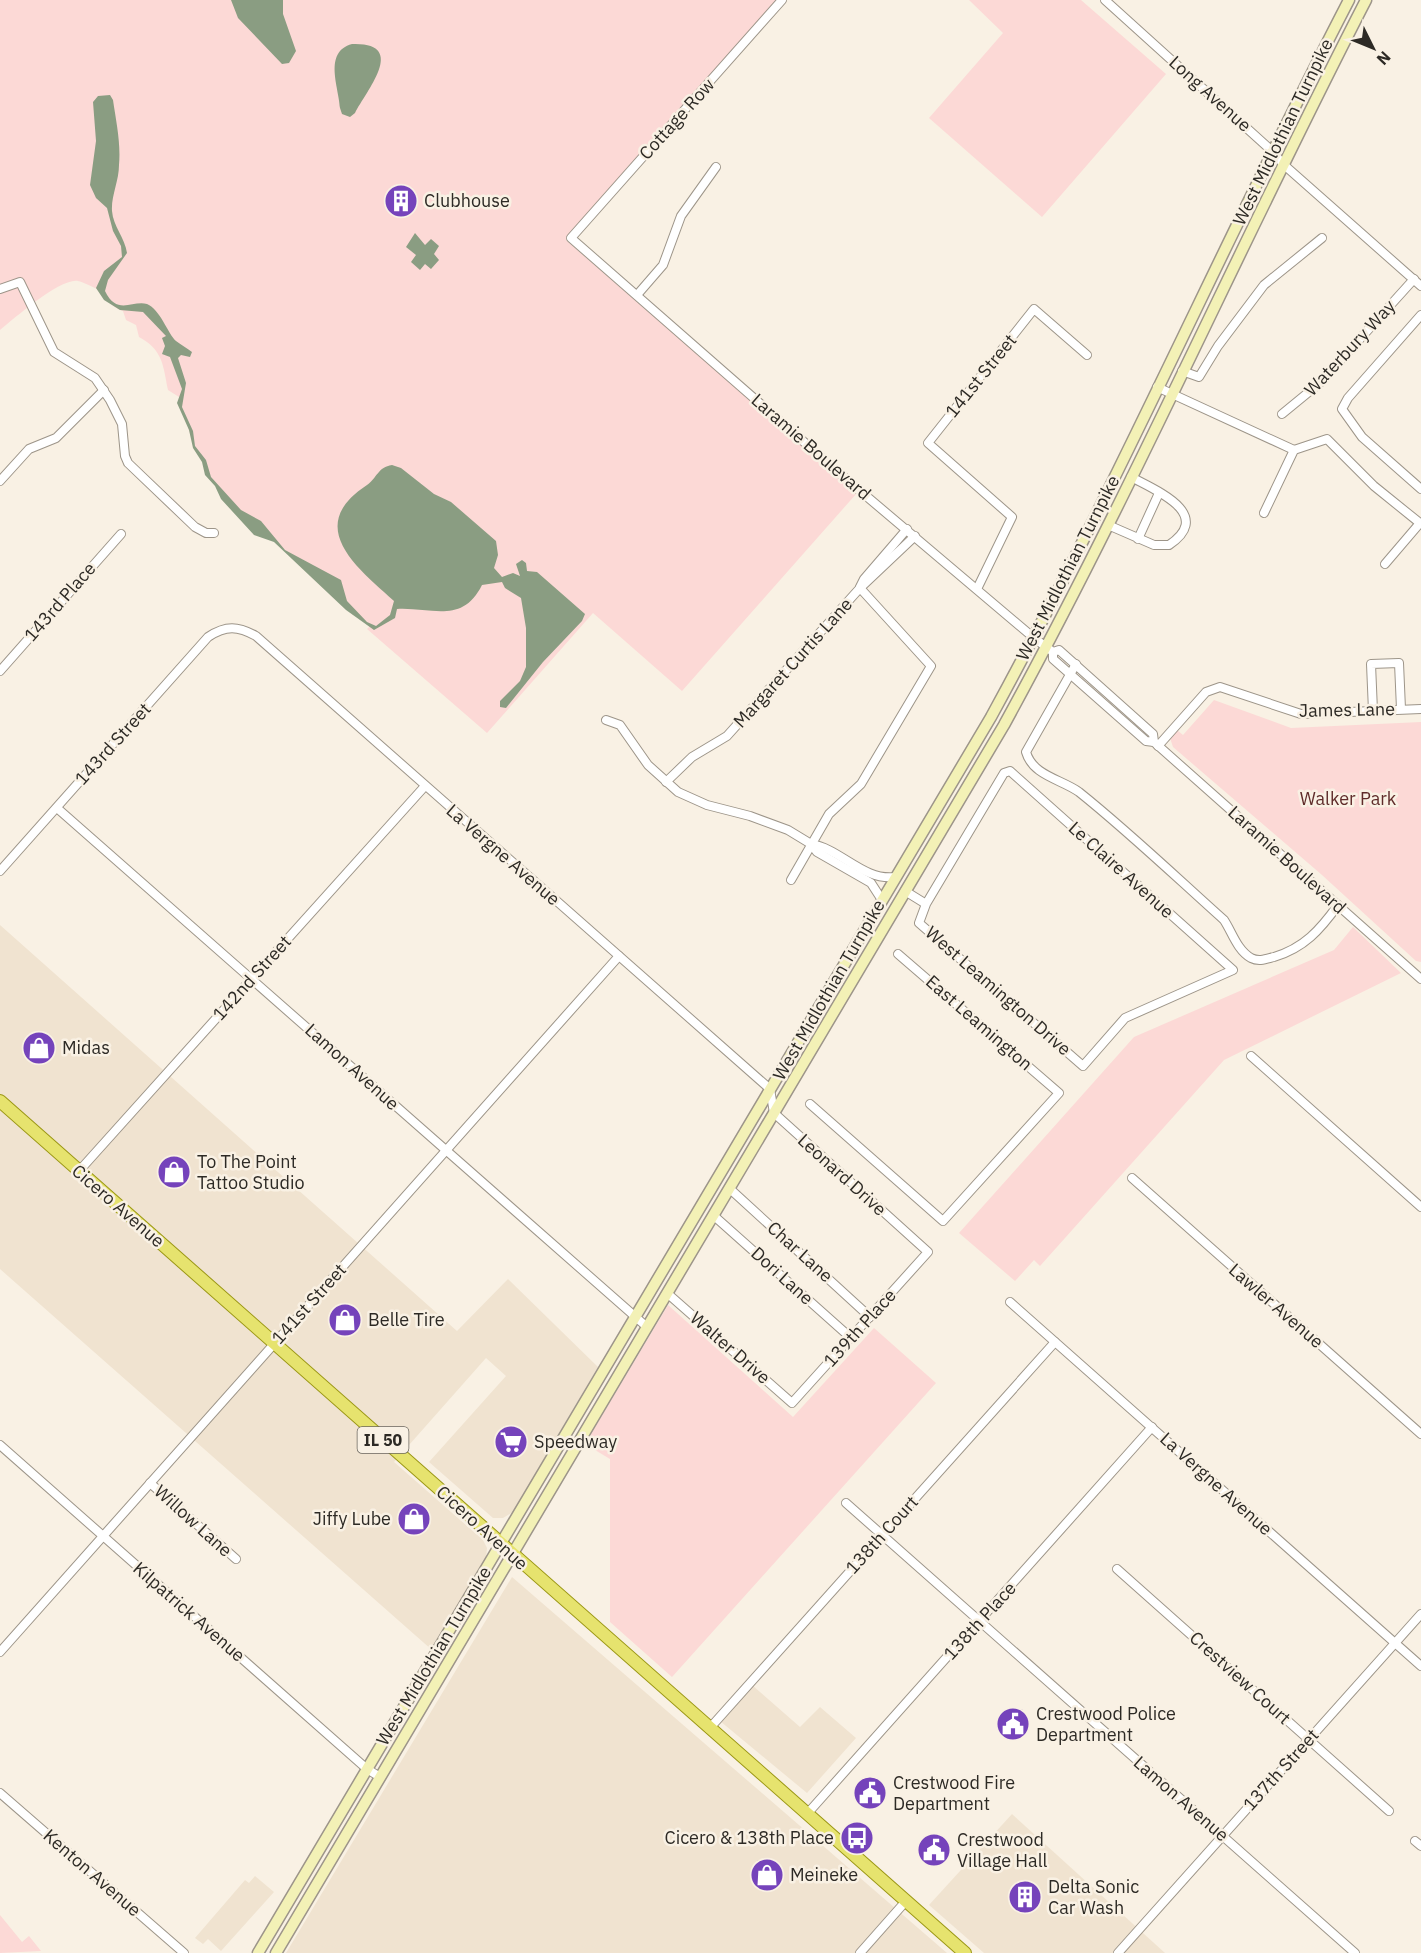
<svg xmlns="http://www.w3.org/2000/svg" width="1421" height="1953" viewBox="0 0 1421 1953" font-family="'IBM Plex Sans',sans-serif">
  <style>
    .built { fill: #f0e3d0 }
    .green { fill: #fcd9d6 }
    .water { fill: #8a9d82 }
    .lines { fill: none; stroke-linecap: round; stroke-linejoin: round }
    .minor-casing { stroke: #9d9589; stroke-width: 10 }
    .secondary-casing { stroke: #9d9589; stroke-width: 13 }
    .primary-casing { stroke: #9b9715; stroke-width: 14 }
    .minor { stroke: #fff; stroke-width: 8 }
    .secondary { stroke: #f3f1b6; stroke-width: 10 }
    .primary { stroke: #e6e36e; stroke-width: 12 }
    .labels { text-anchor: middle; stroke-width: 5; stroke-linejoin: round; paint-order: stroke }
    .shield { fill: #f9f1e4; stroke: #6a665e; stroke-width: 1.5 }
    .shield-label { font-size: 16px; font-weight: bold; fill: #2d2a25 }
    .street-label { font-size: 18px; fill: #2d2a25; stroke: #f9f1e4 }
    .poi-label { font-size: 18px; fill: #2d2a25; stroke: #f9f1e4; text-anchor: start }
    .park-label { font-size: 18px; fill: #5f2c2a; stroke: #f9f1e4 }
  </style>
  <rect width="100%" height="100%" fill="#f9f1e4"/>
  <g class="built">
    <polygon points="0,925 457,1331 508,1279 598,1367 513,1512 503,1518 493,1518 429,1462 506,1376 486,1358 394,1462 483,1540 487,1548 486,1559 432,1650 0,1269"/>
    <polygon points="512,1577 903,1915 947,1953 286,1953"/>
    <polygon points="752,1685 800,1727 820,1707 856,1738 807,1793 720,1721"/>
    <polygon points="1012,1814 1165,1953 984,1953 929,1905"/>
    <polygon points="255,1876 274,1892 221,1951 208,1939 203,1944 195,1938 245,1880 249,1883"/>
  </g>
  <g class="green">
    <path d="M 0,0 L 779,0 L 566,240 L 857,493 L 682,691 L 593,613 L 487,733 L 367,629 L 370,626 L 293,557 L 274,541 L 255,532 L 208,475 L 205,463 L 195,450 L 179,397 L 168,390 C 163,365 163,350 139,337 L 136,325 L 126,320 L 123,311 C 107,306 104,292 95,288 C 91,286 83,282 78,281 C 60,278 15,318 0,330 Z"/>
    <polygon points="969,0 1081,0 1166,74 1042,217 929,118 1003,33"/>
    <polygon points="1214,700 1291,728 1421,722 1421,962 1416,961 1322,875 1173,747 1170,738 1177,730 1183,735"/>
    <polygon points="1353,927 1401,973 1224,1060 1040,1266 1034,1260 1015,1281 959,1233 1134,1037 1334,950"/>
    <polygon points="668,1305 793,1417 874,1328 936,1383 672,1677 610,1622 610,1459 585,1444"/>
    <polygon points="0,1915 22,1942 29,1936 41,1951 0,1953"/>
  </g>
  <g class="water">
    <polygon points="231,0 283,0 283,14 296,51 289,63 282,64 238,18"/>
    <path d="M 352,44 C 409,42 366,91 355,113 L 350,117 L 342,114 L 340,108 C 339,87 323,52 352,44 Z"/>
    <path d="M 110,95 L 113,100 C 116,121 121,143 119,165 C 119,181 111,196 112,211 C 113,226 125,238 127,253 L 108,280 L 105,291 C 117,316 132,300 147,304 C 160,309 168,334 176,341 C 181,345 187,348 192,352 L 190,357 L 181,355 L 178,358 L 186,383 L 182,407 L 193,431 L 195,446 L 206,460 L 211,477 L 241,510 L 261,521 L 285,550 L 341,580 L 347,601 L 367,622 L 376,626 L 390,615 L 394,601 C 356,567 304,526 367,485 C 377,478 378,467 392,465 L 401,468 L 434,494 L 451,502 L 496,541 L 498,555 L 494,568 L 502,577 L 513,573 L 520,576 L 516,564 L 522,560 L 526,563 L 527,571 L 537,572 L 585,614 L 582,621 L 543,662 L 506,708 L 500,707 L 500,701 L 520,681 L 526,667 L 526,628 L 521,598 L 505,588 L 502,582 L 482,585 C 462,625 431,607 397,609 L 395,618 L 374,630 L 346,610 L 274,542 L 254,535 L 221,499 L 215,486 L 205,475 L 202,462 L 193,448 L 189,430 L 177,403 L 182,389 L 170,357 L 162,354 L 165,346 L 162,338 L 166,336 L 143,312 L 120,310 L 104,300 L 96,288 L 104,271 L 122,257 L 121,246 L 113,231 L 107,208 L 96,198 L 90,185 L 96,141 L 93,102 L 98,96 Z"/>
    <polygon points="415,233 425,245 431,239 439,246 434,254 439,260 431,269 425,264 420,270 411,262 416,255 406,247"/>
  </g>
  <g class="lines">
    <defs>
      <g id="minor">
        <polyline points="782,0 571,238 852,484 1034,638 1053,652 1059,650 1153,734 1154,742"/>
        <polyline points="1105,0 1272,151 1283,164 1421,286"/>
        <polyline points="0,289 20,282 54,352 95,378 110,400 122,424 125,456 128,463 195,527 206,533 214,533"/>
        <polyline points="637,295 663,265 681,216 716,167"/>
        <polyline points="1421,315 1348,398 1342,409 1362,437 1421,489"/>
        <polyline points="1182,371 1199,377 1218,346 1264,285 1322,238"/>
        <polyline points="1157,387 1294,450"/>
        <polyline points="1282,414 1321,382 1414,279"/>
        <polyline points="0,481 29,449 56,438 104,390"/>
        <polyline points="1264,513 1294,450 1327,439 1374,486 1421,524"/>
        <path d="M 1108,525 L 1154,545 L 1169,545 C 1215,514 1155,490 1131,477"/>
        <polyline points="1138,539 1159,493"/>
        <polyline points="1385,564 1420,523"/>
        <polyline points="860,587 864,579 907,529"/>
        <polyline points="977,589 1012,517 928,443 1034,309 1087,355"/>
        <polyline points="1053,652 1053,659 1146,741 1154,742 1421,979"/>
        <path d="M 1076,664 L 1026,752 C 1033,776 1061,779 1079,792 C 1129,832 1176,877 1224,920 C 1232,932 1237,950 1251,958 C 1259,962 1266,959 1274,957 C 1304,948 1320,930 1338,905"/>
        <polyline points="0,671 121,534"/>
        <polyline points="1373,711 1371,664 1399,663 1401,709"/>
        <polyline points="606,720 620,725 648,765 678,792 707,805 750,816 788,830 811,844 817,852 871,883 882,900"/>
        <polyline points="1158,746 1206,692 1220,687 1301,714 1421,709"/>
        <polyline points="666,782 692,757 727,736 860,588 915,536"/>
        <polyline points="57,808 647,1327"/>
        <path d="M 811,844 C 841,849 863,881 895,877"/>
        <path d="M 0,871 L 208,637 C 226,625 238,626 256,636 L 770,1089 L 774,1113 L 928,1252 L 792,1403 L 667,1293"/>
        <polyline points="791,880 829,814 861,784 931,666 860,588"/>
        <polyline points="905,891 926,904 919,923 1083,1066 1125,1018 1233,970 1010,771 1004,773 926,904"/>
        <polyline points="1251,1056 1421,1207"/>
        <polyline points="810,1104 943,1221 1059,1093 898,954"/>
        <polyline points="79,1171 425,786"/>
        <polyline points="1132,1178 1421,1434"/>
        <polyline points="729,1188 870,1317"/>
        <polyline points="713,1215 851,1338"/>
        <polyline points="1010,1302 1421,1666"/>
        <polyline points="0,1445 367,1769 380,1777"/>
        <polyline points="150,1483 236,1559"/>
        <polyline points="846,1503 1355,1953"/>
        <polyline points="1117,1569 1389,1811"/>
        <polyline points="0,1652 619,956"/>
        <polyline points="709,1729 1055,1342"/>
        <polyline points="0,1793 184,1953"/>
        <polyline points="807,1814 1152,1427"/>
        <polyline points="1415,1841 1421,1846"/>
        <polyline points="860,1953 906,1901"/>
        <polyline points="1118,1953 1421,1614"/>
      </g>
      <g id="secondary">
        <path d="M 258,1953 L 991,717 C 1119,483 1226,237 1349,0"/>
        <path d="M 276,1953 L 1004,725 C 1134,488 1242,240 1366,0"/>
      </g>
      <polyline id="primary" points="0,1101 965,1953"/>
    </defs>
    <use href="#minor" class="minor-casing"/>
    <use href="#secondary" class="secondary-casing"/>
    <use href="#primary" class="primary-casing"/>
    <use href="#minor" class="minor"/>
    <use href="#secondary" class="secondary"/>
    <use href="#primary" class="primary"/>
  </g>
  <defs>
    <symbol id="building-disc" viewBox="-11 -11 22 22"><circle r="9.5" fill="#7543bb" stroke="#f9f1e4"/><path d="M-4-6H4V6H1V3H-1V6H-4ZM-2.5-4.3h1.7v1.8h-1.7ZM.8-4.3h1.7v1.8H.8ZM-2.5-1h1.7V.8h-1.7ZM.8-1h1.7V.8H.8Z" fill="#fff"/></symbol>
    <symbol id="shop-disc" viewBox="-11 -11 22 22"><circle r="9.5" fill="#7543bb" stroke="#f9f1e4"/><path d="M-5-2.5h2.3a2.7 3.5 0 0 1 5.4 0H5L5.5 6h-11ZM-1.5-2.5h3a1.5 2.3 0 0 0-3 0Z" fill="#fff"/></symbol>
    <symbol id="supermarket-disc" viewBox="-11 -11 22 22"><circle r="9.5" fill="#7543bb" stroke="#f9f1e4"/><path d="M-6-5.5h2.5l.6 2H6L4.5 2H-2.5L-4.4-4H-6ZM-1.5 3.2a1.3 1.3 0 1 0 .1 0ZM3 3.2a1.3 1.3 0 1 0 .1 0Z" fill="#fff"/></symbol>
    <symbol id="civic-disc" viewBox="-11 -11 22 22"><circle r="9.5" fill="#7543bb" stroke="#f9f1e4"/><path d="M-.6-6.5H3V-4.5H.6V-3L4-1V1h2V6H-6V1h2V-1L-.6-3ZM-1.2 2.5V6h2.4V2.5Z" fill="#fff"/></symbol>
    <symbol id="bus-disc" viewBox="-11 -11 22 22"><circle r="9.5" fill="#7543bb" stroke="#f9f1e4"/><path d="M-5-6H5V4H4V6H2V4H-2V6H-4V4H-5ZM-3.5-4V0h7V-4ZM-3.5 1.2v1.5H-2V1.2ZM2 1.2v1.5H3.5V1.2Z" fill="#fff"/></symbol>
  </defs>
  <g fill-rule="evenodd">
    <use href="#building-disc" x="382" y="182" width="38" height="38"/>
    <use href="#shop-disc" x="20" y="1029" width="38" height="38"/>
    <use href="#shop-disc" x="155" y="1153" width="38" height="38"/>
    <use href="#shop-disc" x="326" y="1301" width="38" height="38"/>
    <use href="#supermarket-disc" x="492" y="1423" width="38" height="38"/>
    <use href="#shop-disc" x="395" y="1500" width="38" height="38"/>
    <use href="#civic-disc" x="994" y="1705" width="38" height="38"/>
    <use href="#civic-disc" x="851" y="1774" width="38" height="38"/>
    <use href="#bus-disc" x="838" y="1819" width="38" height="38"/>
    <use href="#civic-disc" x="915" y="1831" width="38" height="38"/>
    <use href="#shop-disc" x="748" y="1856" width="38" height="38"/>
    <use href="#building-disc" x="1006" y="1878" width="38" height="38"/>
  </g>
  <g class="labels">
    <rect class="shield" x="357.5" y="1427" width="51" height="26" rx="4.5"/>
    <g class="shield-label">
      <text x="383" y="1446">IL 50</text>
    </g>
    <g class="street-label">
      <text transform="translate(1210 94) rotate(42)" y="6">Long Avenue</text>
      <text transform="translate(677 119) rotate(-48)" y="6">Cottage Row</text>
      <text transform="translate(1283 132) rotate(-64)" y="6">West Midlothian Turnpike</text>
      <text transform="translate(1350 348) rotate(-47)" y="6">Waterbury Way</text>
      <text transform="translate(981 376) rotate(-51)" y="6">141st Street</text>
      <text transform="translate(811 447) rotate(41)" y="6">Laramie Boulevard</text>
      <text transform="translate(1068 568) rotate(-63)" y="6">West Midlothian Turnpike</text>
      <text transform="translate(60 602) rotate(-49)" y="6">143rd Place</text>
      <text transform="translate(793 663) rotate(-48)" y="6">Margaret Curtis Lane</text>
      <text transform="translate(1347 710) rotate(-1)" y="6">James Lane</text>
      <text transform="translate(113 744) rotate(-48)" y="6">143rd Street</text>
      <text transform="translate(503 855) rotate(41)" y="6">La Vergne Avenue</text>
      <text transform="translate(1287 860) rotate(42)" y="6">Laramie Boulevard</text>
      <text transform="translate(1121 870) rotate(42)" y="6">Le Claire Avenue</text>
      <text transform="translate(252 978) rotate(-48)" y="6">142nd Street</text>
      <text transform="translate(829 990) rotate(-60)" y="6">West Midlothian Turnpike</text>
      <text transform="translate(998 991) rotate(41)" y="6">West Leamington Drive</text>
      <text transform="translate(979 1023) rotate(41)" y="6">East Leamington</text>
      <text transform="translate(352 1067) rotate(42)" y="6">Lamon Avenue</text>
      <text transform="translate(842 1175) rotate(42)" y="6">Leonard Drive</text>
      <text transform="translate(118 1206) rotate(41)" y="6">Cicero Avenue</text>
      <text transform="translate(800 1252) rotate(42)" y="6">Char Lane</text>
      <text transform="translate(782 1276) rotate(42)" y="6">Dori Lane</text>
      <text transform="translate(309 1304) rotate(-48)" y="6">141st Street</text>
      <text transform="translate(1276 1306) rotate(41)" y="6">Lawler Avenue</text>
      <text transform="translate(860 1328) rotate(-48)" y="6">139th Place</text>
      <text transform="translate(730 1348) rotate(41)" y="6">Walter Drive</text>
      <text transform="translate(1216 1484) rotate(42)" y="6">La Vergne Avenue</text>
      <text transform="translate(193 1521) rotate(42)" y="6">Willow Lane</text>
      <text transform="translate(482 1528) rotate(42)" y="6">Cicero Avenue</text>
      <text transform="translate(882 1535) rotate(-48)" y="6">138th Court</text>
      <text transform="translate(189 1612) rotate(41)" y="6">Kilpatrick Avenue</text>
      <text transform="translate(980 1621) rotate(-48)" y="6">138th Place</text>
      <text transform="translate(434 1656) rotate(-59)" y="6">West Midlothian Turnpike</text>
      <text transform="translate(1240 1678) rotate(42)" y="6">Crestview Court</text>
      <text transform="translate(1281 1770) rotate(-48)" y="6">137th Street</text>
      <text transform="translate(1181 1799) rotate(41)" y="6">Lamon Avenue</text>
      <text transform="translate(92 1873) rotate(41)" y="6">Kenton Avenue</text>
    </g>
    <g class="poi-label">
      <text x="424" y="207">Clubhouse</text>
      <text x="62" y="1054">Midas</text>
      <text x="197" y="1168">To The Point<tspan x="197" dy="21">Tattoo Studio</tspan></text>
      <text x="368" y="1326">Belle Tire</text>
      <text x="534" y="1448">Speedway</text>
      <text x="391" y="1525" text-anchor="end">Jiffy Lube</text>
      <text x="1036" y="1720">Crestwood Police<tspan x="1036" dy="21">Department</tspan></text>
      <text x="893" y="1789">Crestwood Fire<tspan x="893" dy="21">Department</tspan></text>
      <text x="834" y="1844" text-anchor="end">Cicero &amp; 138th Place</text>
      <text x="957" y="1846">Crestwood<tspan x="957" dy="21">Village Hall</tspan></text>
      <text x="790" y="1881">Meineke</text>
      <text x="1048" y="1893">Delta Sonic<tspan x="1048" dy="21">Car Wash</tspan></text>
    </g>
    <g class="park-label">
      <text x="1348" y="805">Walker Park</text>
    </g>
  </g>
  <g transform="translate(1373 48) rotate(133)" stroke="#f9f1e4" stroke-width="4.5" paint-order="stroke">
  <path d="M0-4.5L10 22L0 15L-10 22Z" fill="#2d2a25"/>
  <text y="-9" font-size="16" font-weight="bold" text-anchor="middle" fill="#2d2a25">N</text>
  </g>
</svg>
